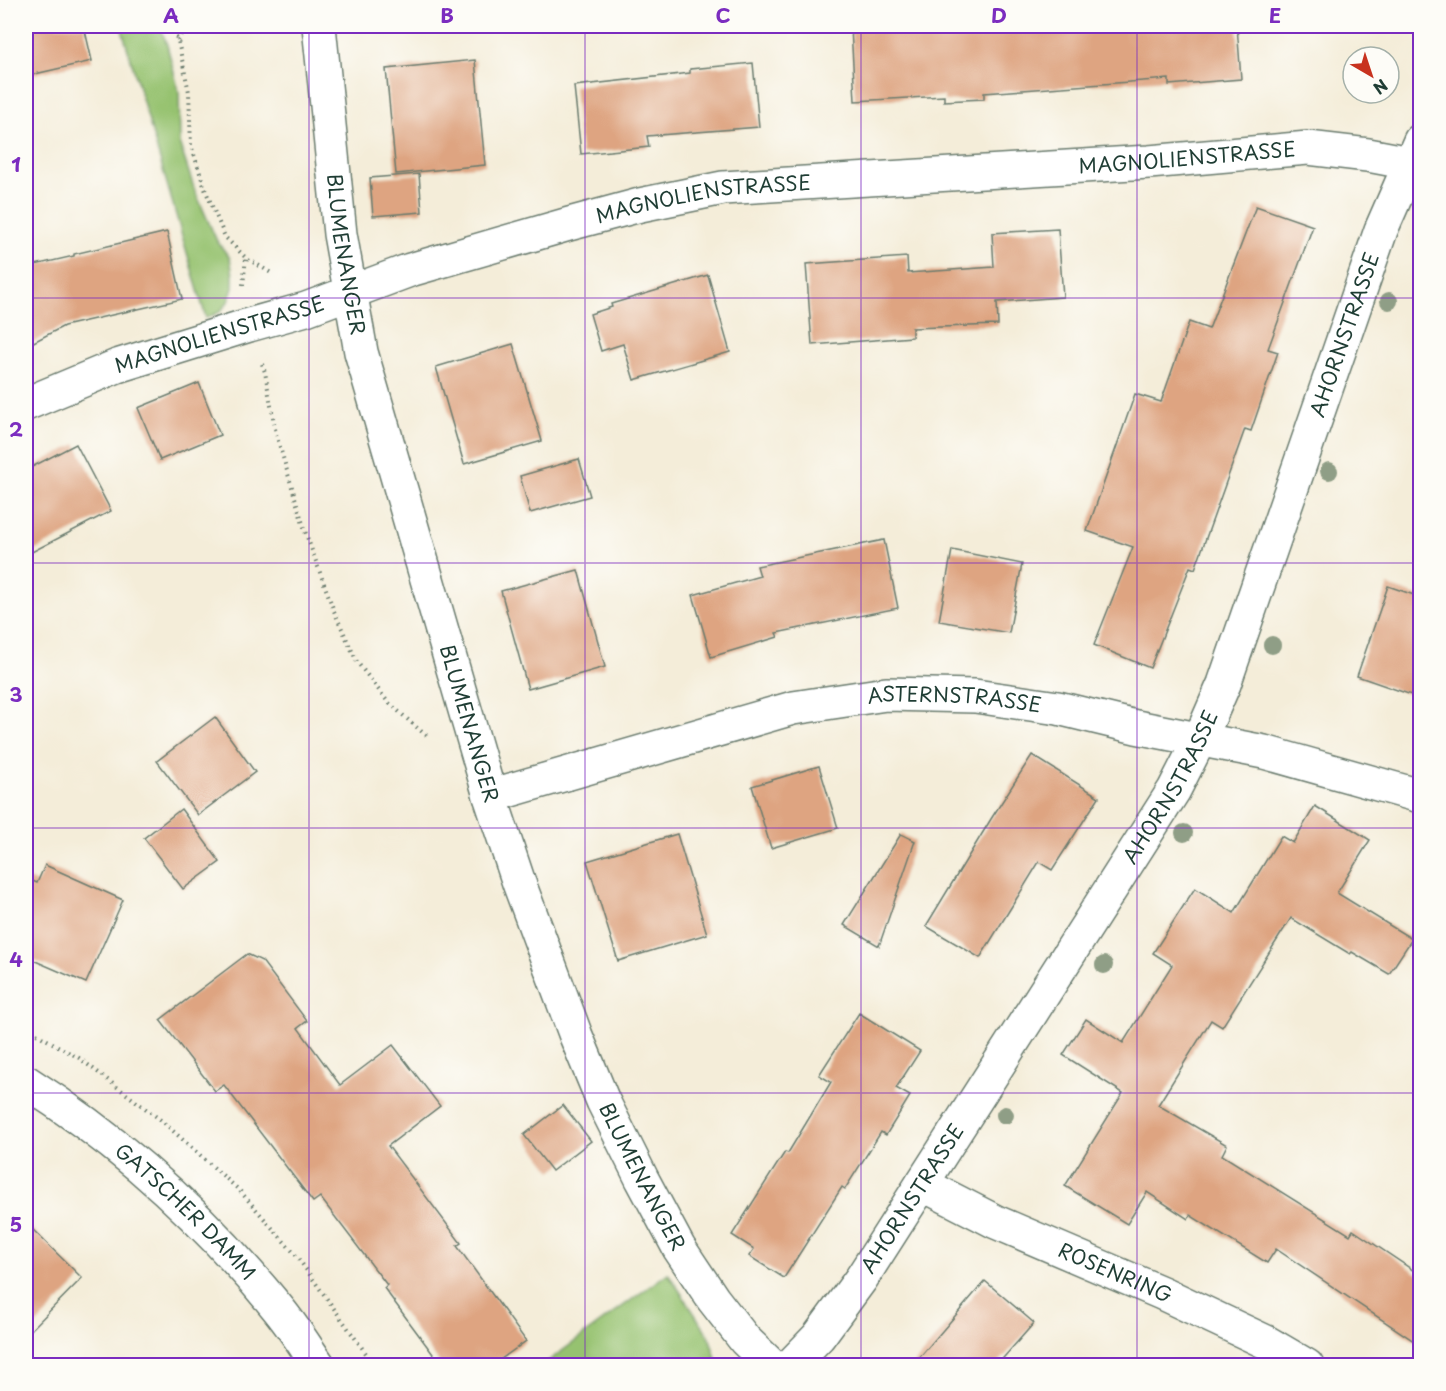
<svg xmlns="http://www.w3.org/2000/svg" width="1446" height="1391" viewBox="0 0 1446 1391" font-family="'Playpen Sans',sans-serif">
  <style>
    .green { fill: #96c270; stroke: #5a8052; stroke-width: 1.5 }
    .building { fill: #dea481 }
    .lines { fill: none; stroke-linecap: round; stroke-linejoin: round }
    .minor-casing { stroke: #6a7b6e; stroke-width: 36 }
    .path { stroke: #6a7b6e; stroke-width: 4; stroke-dasharray: 1.5 4.5; stroke-linecap: butt }
    .minor { stroke: #fff; stroke-width: 33 }
    .tree { fill: #8f9e86 }
    .grid { fill: none; stroke: #7b2cbf; stroke-width: 1.5; stroke-opacity: 0.55 }
    .labels { text-anchor: middle; stroke-width: 4.5; stroke-linejoin: round; paint-order: stroke }
    .street-label { font-size: 20px; fill: #1f3d34; stroke: #fdfcf7 }
    .neatline { fill: none; stroke: #7b2cbf; stroke-width: 2 }
    .grid-label { font-size: 20px; text-anchor: middle; font-weight: bold; fill: #7b2cbf }
  </style>
  <rect width="100%" height="100%" fill="#fdfcf7"/>
  <filter id="ink" filterUnits="userSpaceOnUse"><feTurbulence type="fractalNoise" baseFrequency=".0167" numOctaves="2"/><feDisplacementMap in="SourceGraphic" scale="12" xChannelSelector="R" yChannelSelector="G"/><feConvolveMatrix kernelMatrix="1 2 1 2 8 2 1 2 1" color-interpolation-filters="sRGB"/></filter>
  <filter id="wash" filterUnits="userSpaceOnUse"><feTurbulence type="fractalNoise" baseFrequency=".008" numOctaves="4" result="noise"/><feDisplacementMap in="SourceGraphic" scale="24" xChannelSelector="R" yChannelSelector="G"/><feGaussianBlur stdDeviation="1.35" result="paint"/><feColorMatrix in="noise" values="0 0 0 0 0 0 0 0 0 0 0 0 0 0 0 0 0 1.4 0 .05"/><feComposite in="paint" operator="in"/></filter>
  <g filter="url(#wash)">
    <rect width="100%" height="100%" fill="#f4edd9"/>
    <g class="green">
      <polygon points="121,26 160,26 167,45 179,92 180,145 195,191 217,241 230,258 233,275 233,288 228,302 220,312 206,318"/>
      <polygon points="668,1273 709,1336 718,1365 543,1365"/>
    </g>
    <g id="blocks">
      <g class="building">
        <polygon points="26,26 84,26 92,61 26,76"/>
        <polygon points="897,26 1237,26 1241,79 1169,85 1169,79 984,93 984,99 944,101 944,96 855,101 851,28"/>
        <polygon points="475,60 485,165 396,174 386,69"/>
        <polygon points="753,63 759,127 647,136 649,147 581,154 574,86 690,73 690,69"/>
        <polygon points="419,174 422,212 373,216 370,178"/>
        <polygon points="1256,206 1313,226 1268,349 1278,352 1251,431 1245,429 1195,569 1190,567 1150,668 1094,645 1133,547 1087,531 1135,394 1161,402 1189,322 1209,329"/>
        <polygon points="1058,229 1063,297 997,302 998,325 912,328 912,337 812,345 806,264 907,257 908,273 994,267 992,233"/>
        <polygon points="167,232 182,299 64,326 26,346 26,267 74,256 74,254"/>
        <polygon points="708,275 730,352 634,380 623,344 601,351 590,314 612,307 611,304"/>
        <polygon points="513,344 542,441 464,464 436,367"/>
        <polygon points="199,383 220,435 160,460 138,408"/>
        <polygon points="76,444 111,511 26,555 26,470"/>
        <polygon points="579,459 590,496 530,513 520,476"/>
        <polygon points="884,540 898,608 776,633 778,637 711,657 693,595 760,576 757,566"/>
        <polygon points="952,550 1022,564 1009,633 939,621"/>
        <polygon points="578,570 605,667 528,689 501,591"/>
        <polygon points="1388,586 1420,597 1420,698 1357,676"/>
        <polygon points="215,717 255,772 198,815 157,761"/>
        <polygon points="1032,755 1099,797 1052,870 1039,862 980,958 926,926 991,819"/>
        <polygon points="819,766 838,828 771,848 752,786"/>
        <polygon points="1315,806 1370,840 1337,893 1412,939 1389,974 1352,952 1350,954 1291,918 1222,1027 1211,1020 1158,1105 1227,1145 1222,1155 1350,1235 1353,1230 1420,1275 1420,1345 1276,1249 1267,1263 1190,1215 1188,1219 1147,1192 1127,1224 1065,1186 1123,1093 1063,1055 1086,1019 1123,1043 1172,965 1153,953 1195,888 1234,913 1281,836 1293,843"/>
        <polygon points="181,809 220,862 183,889 144,838"/>
        <polygon points="677,834 707,934 618,961 587,861"/>
        <polygon points="901,834 915,841 879,946 844,925"/>
        <polygon points="45,865 123,900 86,983 26,957 26,878 37,883"/>
        <polygon points="247,954 262,961 307,1021 298,1028 340,1085 393,1045 440,1106 388,1146 461,1243 457,1246 526,1341 493,1365 441,1365 384,1288 387,1285 320,1197 313,1202 224,1085 215,1091 160,1020"/>
        <polygon points="859,1013 920,1051 896,1088 910,1096 886,1135 881,1132 845,1189 842,1187 784,1278 749,1256 754,1249 732,1235 785,1152 788,1153 831,1082 819,1075"/>
        <polygon points="563,1105 591,1141 552,1171 524,1135"/>
        <polygon points="26,1223 82,1278 26,1335"/>
        <polygon points="985,1281 1034,1323 997,1365 913,1365"/>
      </g>
    </g>
  </g>
  <g filter="url(#ink)">
    <use href="#blocks" fill-opacity="0" stroke="#6a7b6e" stroke-width="1.5"/>
    <g class="lines">
      <defs>
        <g id="minor">
          <path id="s1" d="M 319,26 L 340,234 L 361,352 L 490,796 L 519,883 L 576,1036 L 603,1101 L 642,1179 L 679,1248 L 713,1299 L 745,1340 L 772,1366"/>
          <path id="s2" d="M 26,404 L 117,366 L 249,325 L 306,309 L 410,270 L 569,224 L 640,205 L 723,188 L 1149,162 L 1308,148 L 1368,155 L 1410,163 L 1420,166"/>
          <path id="s3" d="M 490,796 L 793,708 L 886,694 L 975,696 L 1058,708 L 1136,727 L 1264,752 L 1420,796"/>
          <path id="s4" d="M 26,1082 C 122,1143 204,1218 276,1306 C 292,1325 305,1346 319,1366"/>
          <path id="s5" d="M 922,1184 L 996,1222 L 1162,1293 L 1266,1342 L 1307,1366"/>
          <path id="s6" d="M 790,1366 L 819,1336 L 861,1279 L 1174,790 L 1200,739 L 1224,684 L 1381,230 L 1420,141"/>
        </g>
      </defs>
      <use href="#minor" class="minor-casing"/>
      <g class="path">
        <polyline points="171,26 178,41 189,92 191,145 205,189 225,237 246,258 273,274"/>
        <polyline points="178,41 185,26"/>
        <polyline points="243,285 246,258"/>
        <polyline points="262,364 265,372 276,434 306,534 334,611 357,662 388,702 422,732 429,737"/>
        <polyline points="26,1028 79,1058 162,1121 240,1191 295,1254 375,1366"/>
      </g>
      <use href="#minor" class="minor"/>
    </g>
    <g class="tree">
      <circle cx="1389" cy="301" r="9"/>
      <circle cx="1329" cy="471" r="9"/>
      <circle cx="1272" cy="645" r="9"/>
      <circle cx="1184" cy="833" r="9"/>
      <circle cx="1104" cy="965" r="9"/>
      <circle cx="1005" cy="1115" r="9"/>
    </g>
  </g>
  <path class="grid" d="M 309,26 L 309,1366M 585,26 L 585,1366M 861,26 L 861,1366M 1137,26 L 1137,1366M 26,298 L 1420,298M 26,563 L 1420,563M 26,828 L 1420,828M 26,1093 L 1420,1093"/>
  <g class="labels">
    <g class="street-label">
      <text dy="7" stroke="none"><textPath href="#s2" startOffset="1196">MAGNOLIENSTRASSE</textPath></text>
      <text dy="7" stroke="none"><textPath href="#s2" startOffset="710">MAGNOLIENSTRASSE</textPath></text>
      <text dy="7" stroke="none"><textPath href="#s1" startOffset="230">BLUMENANGER</textPath></text>
      <text dy="7" stroke="none"><textPath href="#s2" startOffset="206">MAGNOLIENSTRASSE</textPath></text>
      <text dy="7" stroke="none"><textPath href="#s6" startOffset="1180">AHORNSTRASSE</textPath></text>
      <text dy="7" stroke="none"><textPath href="#s3" startOffset="478">ASTERNSTRASSE</textPath></text>
      <text dy="7" stroke="none"><textPath href="#s1" startOffset="716">BLUMENANGER</textPath></text>
      <text dy="7" stroke="none"><textPath href="#s6" startOffset="694">AHORNSTRASSE</textPath></text>
      <text dy="7" stroke="none"><textPath href="#s1" startOffset="1202">BLUMENANGER</textPath></text>
      <text dy="7" stroke="none"><textPath href="#s6" startOffset="208">AHORNSTRASSE</textPath></text>
      <text dy="7" stroke="none"><textPath href="#s4" startOffset="206">GATSCHER DAMM</textPath></text>
      <text dy="7" stroke="none"><textPath href="#s5" startOffset="213">ROSENRING</textPath></text>
    </g>
  </g>
  <rect width="1446" height="1391" fill="none" stroke="#fdfcf7" stroke-width="66"/>
  <g transform="translate(1371 75) rotate(141)"><circle r="28" fill="#fdfcf7" stroke="#a4b0a9" stroke-width="1.5"/>
  <path d="M0-4.5L10 22L0 15L-10 22Z" fill="#c8321e"/>
  <text y="-9" font-size="16" font-weight="bold" text-anchor="middle" fill="#1f3d34">N</text>
  </g>
  <rect x="33" y="33" width="1380" height="1325" class="neatline"/>
  <g class="grid-label">
    <text x="171" y="23">A</text>
    <text x="447" y="23">B</text>
    <text x="723" y="23">C</text>
    <text x="999" y="23">D</text>
    <text x="1275" y="23">E</text>
    <text x="16" y="172">1</text>
    <text x="16" y="437">2</text>
    <text x="16" y="702">3</text>
    <text x="16" y="967">4</text>
    <text x="16" y="1232">5</text>
  </g>
</svg>
